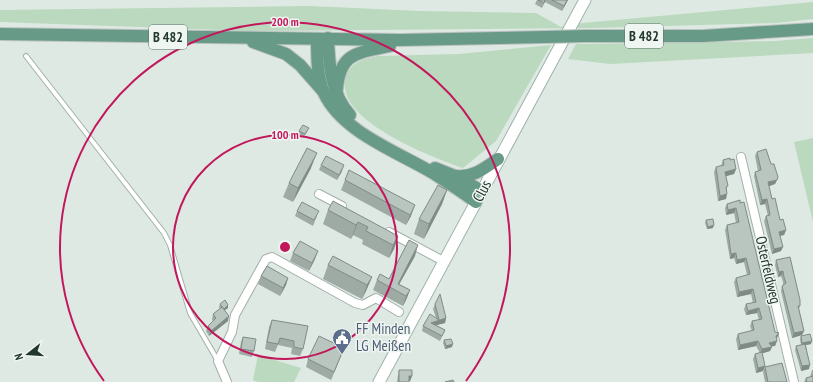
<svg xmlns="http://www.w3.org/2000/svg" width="813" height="382" viewBox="0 0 813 382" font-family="'PT Sans Narrow',sans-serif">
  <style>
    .green { fill: #bad9be }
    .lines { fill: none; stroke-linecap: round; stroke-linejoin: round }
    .lane-casing { stroke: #a3b0a9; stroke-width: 6 }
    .street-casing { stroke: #a3b0a9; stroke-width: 10 }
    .secondary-casing { stroke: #a0b4aa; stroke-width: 13 }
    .primary-casing { stroke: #bdc3c1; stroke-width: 14 }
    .lane { stroke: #fff; stroke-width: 4 }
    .street { stroke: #fff; stroke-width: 8 }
    .secondary { stroke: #fff; stroke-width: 11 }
    .primary { stroke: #689b87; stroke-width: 12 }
    .primary-bridge-casing { stroke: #bdc3c1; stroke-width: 14; stroke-linecap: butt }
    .primary-bridge { stroke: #689b87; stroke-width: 12 }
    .wall { fill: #9eaaa4 }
    .shaded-wall { fill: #818b86 }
    .building { fill: #b8c6bf; stroke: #818b86 }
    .ring { fill: none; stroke: #c2185b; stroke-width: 2 }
    .labels { text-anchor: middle; stroke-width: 3; stroke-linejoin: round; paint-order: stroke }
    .shield { fill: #eff6f2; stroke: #60706a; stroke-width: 1 }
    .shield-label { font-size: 14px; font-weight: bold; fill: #22372f }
    .street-label { font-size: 15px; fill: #22372f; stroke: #eff6f2 }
    .service-label { font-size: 15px; fill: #4e5e75; stroke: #eff6f2; text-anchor: start }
    .centre { fill: #c2185b; stroke: #eff6f2; stroke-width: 2 }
    .ring-label { font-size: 12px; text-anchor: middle; font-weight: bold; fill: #c2185b; stroke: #eff6f2; stroke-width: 3; stroke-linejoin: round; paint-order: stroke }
  </style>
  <rect width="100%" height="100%" fill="#dfe9e3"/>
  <g class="green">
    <polygon points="813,2 813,19 776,23 595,28 248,31 0,22 0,10 310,6 420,11 536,13 561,27 572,24"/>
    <polygon points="813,38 813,53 610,64 568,59 576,44 775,41"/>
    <path d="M 551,45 L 496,141 L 463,168 C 432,157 340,122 345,82 C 347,63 363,59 378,56 L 459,54 Z"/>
    <polygon points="813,138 813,222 794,142"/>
    <polygon points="258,355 301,368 294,382 258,382 253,380"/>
  </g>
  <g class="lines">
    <defs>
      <polyline id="lane" points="26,56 164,233 170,245 190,313 218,361"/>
      <g id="street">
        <polyline points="741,157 794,382"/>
        <polyline points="319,194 342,206"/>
        <polyline points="389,232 445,262"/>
        <polyline points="227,382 218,361 232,332 235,315 266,259 272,257 355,303 363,305 376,298 399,312"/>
      </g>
      <polyline id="secondary" points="379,382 585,0"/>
      <g id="primary">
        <polyline points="0,34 400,40 545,37"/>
        <polyline points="585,36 703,36 813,29"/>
        <path d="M 328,38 C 329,65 331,94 350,115"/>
        <path d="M 317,39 C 317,57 317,76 324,93 C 342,132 398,152 433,173 C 447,182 462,192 476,202"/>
        <polyline points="253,42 286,54 300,65 322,90"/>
        <path d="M 337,89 C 340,51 359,53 390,46"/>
        <polyline points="435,168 455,176 482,191"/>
        <path d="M 456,176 C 473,178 485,168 498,159"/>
      </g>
    </defs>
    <use href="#lane" class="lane-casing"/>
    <use href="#street" class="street-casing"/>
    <use href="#secondary" class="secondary-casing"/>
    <use href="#primary" class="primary-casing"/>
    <use href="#lane" class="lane"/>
    <use href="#street" class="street"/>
    <use href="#secondary" class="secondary"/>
    <use href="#primary" class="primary"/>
    <defs>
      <polyline id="primary-bridge" points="545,37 585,36"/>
    </defs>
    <use href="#primary-bridge" class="primary-bridge-casing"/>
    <use href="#primary-bridge" class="primary-bridge"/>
  </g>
  <g class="wall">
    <polygon points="537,0 568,0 562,11 545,2 542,8 535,4"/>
    <polygon points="308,130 304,137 298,134 299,131"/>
    <polygon points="757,152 777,180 775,184 769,186 772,199 780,220 786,230 784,235 780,236 781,251 772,254 764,221 766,216 768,216 765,204 760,205 754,176 755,172 758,171 755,156"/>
    <polygon points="723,160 730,160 736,169 734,174 726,176 727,190 726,199 718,201 714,172 716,167 721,166"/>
    <polygon points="321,165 342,171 337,180 319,170"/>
    <polygon points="311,168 293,202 283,197 289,183"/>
    <polygon points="349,170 411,216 406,225 341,190"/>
    <polygon points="447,190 442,204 424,239 414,234 419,219"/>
    <polygon points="740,200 775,332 779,333 777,338 776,339 777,341 775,346 772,346 770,351 762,353 765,366 763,371 756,373 753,359 755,354 760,353 756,346 738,350 736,339 738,334 752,331 750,326 752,321 759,320 757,313 746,315 744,309 746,304 753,303 751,294 737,297 734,282 736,278 747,275 744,262 736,264 734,258 730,259 725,230 727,225 736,223 734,213 726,215 725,208 727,204"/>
    <polygon points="328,210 398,236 394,249 389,258 362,244 363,240 353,235 351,239 323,224"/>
    <polygon points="297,211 317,216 313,226 295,216"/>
    <polygon points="706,220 713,228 707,229 705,223"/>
    <polygon points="293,253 315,259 309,271 290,261"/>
    <polygon points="415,256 399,284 410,290 406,300 403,306 373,290 377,280 389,279"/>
    <polygon points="790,257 800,306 799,309 804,331 802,335 792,338 781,291 782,286 783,285 783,282 781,276 778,277 775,265 776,260"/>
    <polygon points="328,265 372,277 366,291 362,299 323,279"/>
    <polygon points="261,276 288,278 286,285 280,296 258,284"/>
    <polygon points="220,304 228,305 228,308 225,310 228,321 209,336 206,331 208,326 213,321 212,319 213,314 220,309 219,307"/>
    <polygon points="435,304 446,318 445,323 436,325 445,330 440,341 422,331 423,326 436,318 433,309"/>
    <polygon points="272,320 303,349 300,356 291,354 292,348 278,345 275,352 265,349 269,327"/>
    <polygon points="801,336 811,344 806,345 809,369 801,371 795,350 796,346 801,345 800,339"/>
    <polygon points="243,337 254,351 252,357 239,354 241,342"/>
    <polygon points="444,340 452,347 445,349 443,343"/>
    <polygon points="344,348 331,380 306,367 308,359"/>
    <polygon points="765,367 787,382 765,382 763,372"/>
    <polygon points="399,370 412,376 410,381 409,381 409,382 397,382 398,375"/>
    <polygon points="812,370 813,370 813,382 804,382 806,378 810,377"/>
  </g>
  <g class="shaded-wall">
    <polygon points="567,0 568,0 562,11 564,6"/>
    <polygon points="317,153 311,168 293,202 298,188"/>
    <polygon points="344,165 342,171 337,180 339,175"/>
    <polygon points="736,169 734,174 723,177 725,172"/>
    <polygon points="777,180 775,184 767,187 768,182"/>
    <polygon points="447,190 442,204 424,239 429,224"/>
    <polygon points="727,194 726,199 718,201 720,196"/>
    <polygon points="767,199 765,204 760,205 762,200"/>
    <polygon points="415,205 411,216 406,225 410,215"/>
    <polygon points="736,208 734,213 726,215 728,210"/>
    <polygon points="358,222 353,235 351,239 356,225"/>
    <polygon points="714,225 713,228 707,229 708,227"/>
    <polygon points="786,230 784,235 778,236 779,232"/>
    <polygon points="398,236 394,249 389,258 393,245"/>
    <polygon points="418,245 415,256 396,290 398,284"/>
    <polygon points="783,247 781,251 772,254 774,249"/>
    <polygon points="318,251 315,259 309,271 312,263"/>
    <polygon points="736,253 734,258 730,259 731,254"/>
    <polygon points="746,258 744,262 736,264 737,260"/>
    <polygon points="783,271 781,276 778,277 779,272"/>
    <polygon points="372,277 366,291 362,299 367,285"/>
    <polygon points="288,278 286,285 280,296 283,288"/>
    <polygon points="753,289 751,294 737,297 739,292"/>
    <polygon points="410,290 406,300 403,306 406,296"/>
    <polygon points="228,305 228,308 222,312 223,309"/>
    <polygon points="759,308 757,313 746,315 748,311"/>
    <polygon points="229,316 228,321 209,336 211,331"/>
    <polygon points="446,318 445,323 429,327 431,323"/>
    <polygon points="804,331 802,335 792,338 794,333"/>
    <polygon points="779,333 777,338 774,340 776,336"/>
    <polygon points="758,341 756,346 738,350 740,345"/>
    <polygon points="777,341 775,346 767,347 769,343"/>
    <polygon points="812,341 811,344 801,346 802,343"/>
    <polygon points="453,344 452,347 445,349 446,346"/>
    <polygon points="772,347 770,351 760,354 762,349"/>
    <polygon points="344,348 341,356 331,380 334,372"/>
    <polygon points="810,365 809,369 801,371 802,366"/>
    <polygon points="765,366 763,371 756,373 758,368"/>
    <polygon points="409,376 412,376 410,381 407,381"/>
  </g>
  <g class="building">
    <polygon points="538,0 545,0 544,3"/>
    <polygon points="552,0 567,0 564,6"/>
    <polygon points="303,125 309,128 305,134 299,131"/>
    <polygon points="307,148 317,153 298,188 289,183"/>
    <polygon points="766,149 771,164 774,164 778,177 777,180 768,182 772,199 775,198 780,220 783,219 786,230 779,232 783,247 774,249 766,216 770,215 767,199 762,200 755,172 761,170 757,152"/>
    <polygon points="326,156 344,165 339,175 321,165"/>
    <polygon points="730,158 730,160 734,159 736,169 725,172 728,186 726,187 727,194 720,196 716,167 724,165 723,160"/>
    <polygon points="349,170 415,205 410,215 345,180"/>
    <polygon points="438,185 447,190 429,224 419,219"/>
    <polygon points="740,200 740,203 744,202 775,332 779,333 776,336 777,341 769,343 772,347 762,349 758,341 740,345 738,334 754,330 752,321 762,319 759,308 748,311 746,304 756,302 753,289 739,292 736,278 750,274 746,258 737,260 736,253 731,254 727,225 739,222 736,208 728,210 727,204"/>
    <polygon points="333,201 398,236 393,245 366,231 368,227 358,222 356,225 328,210"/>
    <polygon points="302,202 319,211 314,220 297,211"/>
    <polygon points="713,219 714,225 708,227 706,220"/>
    <polygon points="409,240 418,245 398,284 410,290 406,296 377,280 380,274 389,279"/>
    <polygon points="300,241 318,251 312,263 293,253"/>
    <polygon points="333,256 372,277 367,285 328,265"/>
    <polygon points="790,257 800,300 800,306 798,306 804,331 794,333 782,286 786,283 784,277 783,271 779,272 776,260"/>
    <polygon points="267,266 288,278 283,288 261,276"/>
    <polygon points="440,294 446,318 431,323 445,330 442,336 423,326 430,314 439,320 435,304"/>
    <polygon points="225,300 228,305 224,309 220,304"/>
    <polygon points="222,307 229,316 211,331 208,326 216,318 213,314"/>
    <polygon points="272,320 308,326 303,349 294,347 294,341 280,338 278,344 267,342"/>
    <polygon points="810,334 812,341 802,343 801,336"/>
    <polygon points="319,336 344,348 334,372 308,359"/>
    <polygon points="243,337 256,339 254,351 241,349"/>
    <polygon points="451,339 453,344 446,346 444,340"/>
    <polygon points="805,344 810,365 802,366 796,346"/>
    <polygon points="762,352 765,366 758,368 755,354"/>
    <polygon points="782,363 787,382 768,382 765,367"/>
    <polygon points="399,370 412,370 412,376 409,376 409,382 399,382"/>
    <polygon points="813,376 813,382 807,382 806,378"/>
    <polygon points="453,380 454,382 445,382"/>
  </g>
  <g class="ring">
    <circle cx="285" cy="247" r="112"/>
    <path d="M104 381A225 225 0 1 1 466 381"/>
  </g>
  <defs>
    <symbol id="civic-pin" viewBox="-11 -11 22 30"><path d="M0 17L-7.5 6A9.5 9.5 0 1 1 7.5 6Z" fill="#5c6f8a" stroke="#eff6f2"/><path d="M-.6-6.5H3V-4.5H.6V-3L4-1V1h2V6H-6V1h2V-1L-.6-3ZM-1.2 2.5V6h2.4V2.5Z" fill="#fff"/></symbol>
  </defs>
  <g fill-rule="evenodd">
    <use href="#civic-pin" x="331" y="327" width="22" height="30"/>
  </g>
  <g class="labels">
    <g class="shield">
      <rect x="625" y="24" width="38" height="24" rx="3"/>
      <rect x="149" y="25" width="38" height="24" rx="3"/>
    </g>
    <g class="shield-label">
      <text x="644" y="41">B 482</text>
      <text x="168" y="42">B 482</text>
    </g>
    <g class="street-label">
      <text transform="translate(482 191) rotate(-62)" y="5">Clus</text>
      <text transform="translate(768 270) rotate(77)" y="5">Osterfeldweg</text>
    </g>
    <g class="service-label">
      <text x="356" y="334">FF Minden<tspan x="356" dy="17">LG Meißen</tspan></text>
    </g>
  </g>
  <circle cx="285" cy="247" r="6" class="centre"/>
  <g class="ring-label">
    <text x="285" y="26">200 m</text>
    <text x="285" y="139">100 m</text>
  </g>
  <g transform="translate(28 354) rotate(253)" stroke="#eff6f2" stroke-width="3" paint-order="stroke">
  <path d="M0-3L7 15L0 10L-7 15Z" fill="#22372f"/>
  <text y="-6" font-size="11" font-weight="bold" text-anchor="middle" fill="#22372f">N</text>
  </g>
</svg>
